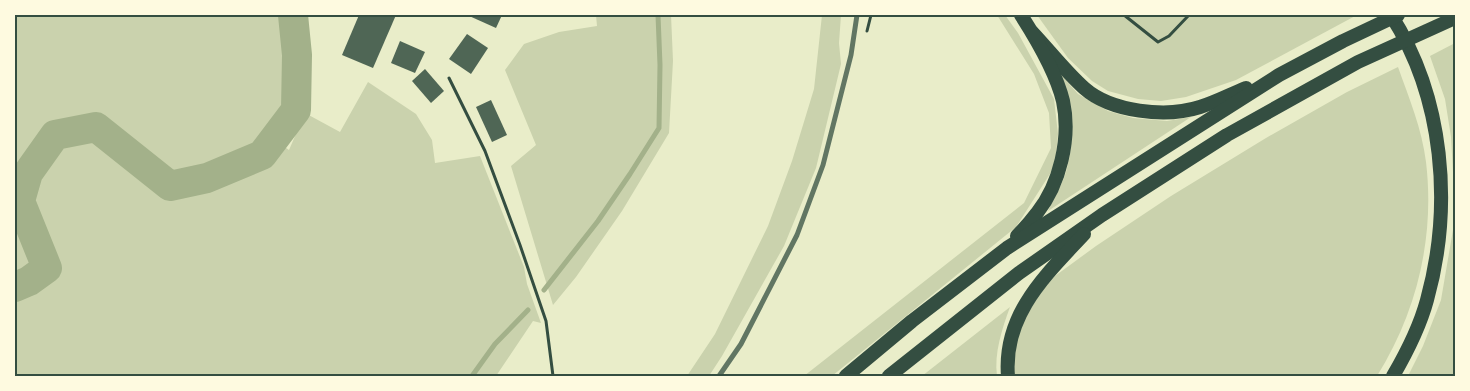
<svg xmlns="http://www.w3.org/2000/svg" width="1470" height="391" viewBox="0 0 1470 391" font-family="'Roboto Serif',serif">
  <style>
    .green { fill: #cad2ad }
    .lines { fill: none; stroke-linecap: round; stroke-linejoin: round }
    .stream { stroke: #a3b18a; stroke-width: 5 }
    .river { stroke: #a3b18a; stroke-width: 30 }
    .building { fill: #4f6655 }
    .path { stroke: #344e41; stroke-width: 3 }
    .minor { stroke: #617663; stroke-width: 5 }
    .trunk { stroke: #344e41; stroke-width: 14 }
    .neatline { fill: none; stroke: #344e41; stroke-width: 2 }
  </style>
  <rect width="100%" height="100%" fill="#e9edc9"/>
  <g class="green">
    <polygon points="17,15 279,15 285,75 285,103 276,141 289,150 305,113 340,132 368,82 416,114 432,140 435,163 480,156 524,267 527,284 541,323 533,321 496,376 15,376 15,18"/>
    <polygon points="596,15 671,15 673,61 669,133 622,211 576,277 553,305 511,166 536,145 505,70 524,44 559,32 597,26"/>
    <polygon points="822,15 841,15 839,43 841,64 816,168 784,246 722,356 709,376 687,376 715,334 768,226 792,161 814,89"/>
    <polygon points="997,15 1005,15 1018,33 1054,99 1058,134 1055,166 1016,227 832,376 740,376 741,374 804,376 1024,203 1051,148 1049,113 1034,74"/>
    <polygon points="1037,15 1357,15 1236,80 1186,97 1161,101 1138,99 1108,91 1092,81 1068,58"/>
    <polygon points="1455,43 1455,207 1451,137 1445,99 1430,56"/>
    <path d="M 1398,67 C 1409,98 1422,129 1426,162 C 1435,237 1417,312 1377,376 L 1015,376 L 1014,358 L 1020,327 L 1038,296 L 1055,276 L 1096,246 L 1171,196 L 1266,138 L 1347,92 Z"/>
    <path d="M 1059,72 L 1078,94 L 1108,111 L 1133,118 L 1167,121 L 1191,117 L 1048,211 C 1054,198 1062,185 1066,172 C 1077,134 1072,107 1059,72 Z"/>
    <polygon points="1455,218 1455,370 1452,376 1408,376 1423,346 1441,300"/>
    <path d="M 1010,307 C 1002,329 994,353 997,376 L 922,376 Z"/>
  </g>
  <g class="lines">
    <g class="stream">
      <polyline points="285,15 294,32"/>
      <polyline points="544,290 598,221 630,174 659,128 660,65 658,15"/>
      <polyline points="472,376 495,344 528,310"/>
    </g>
    <polyline class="river" points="15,287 29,281 47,268 20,201 28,173 55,135 96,127 170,186 207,178 262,155 296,110 297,55 293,15"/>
  </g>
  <g class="building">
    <polygon points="359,15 396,15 373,68 342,55"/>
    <polygon points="467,15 502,15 496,28"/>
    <polygon points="467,34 488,48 471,74 449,59"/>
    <polygon points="400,41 425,52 415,73 391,63"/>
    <polygon points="425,69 444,91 431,103 412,81"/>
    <polygon points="491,100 507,135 492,142 476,107"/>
  </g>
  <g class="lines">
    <g class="path">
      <polyline points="1124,15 1158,42 1169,36 1189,15"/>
      <polyline points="867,31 871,15"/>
      <polyline points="449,78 485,151 520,245 546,321 553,376"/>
    </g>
    <polyline class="minor" points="719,376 741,344 797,235 823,165 851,55 857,15"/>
    <g class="trunk">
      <path d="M 1391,15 C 1444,98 1453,206 1427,300 C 1420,326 1407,352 1393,376"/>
      <path d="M 1032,32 C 1049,50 1065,71 1084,88 C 1111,112 1166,118 1200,107 C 1216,102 1231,94 1246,88"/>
      <path d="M 1017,236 C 1024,229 1031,221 1037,213 C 1060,184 1071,138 1063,101 C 1056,72 1037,40 1021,15"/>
      <polyline points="846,376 912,321 1007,248 1279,75 1343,41 1398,15"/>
      <polyline points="889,376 1019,273 1102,215 1227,135 1358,62 1455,18"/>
      <path d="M 1008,376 C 1003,314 1046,275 1084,234"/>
    </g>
  </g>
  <rect width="1470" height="391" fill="none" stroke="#fefae0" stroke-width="32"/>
  <rect x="16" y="16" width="1438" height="359" class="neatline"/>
</svg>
